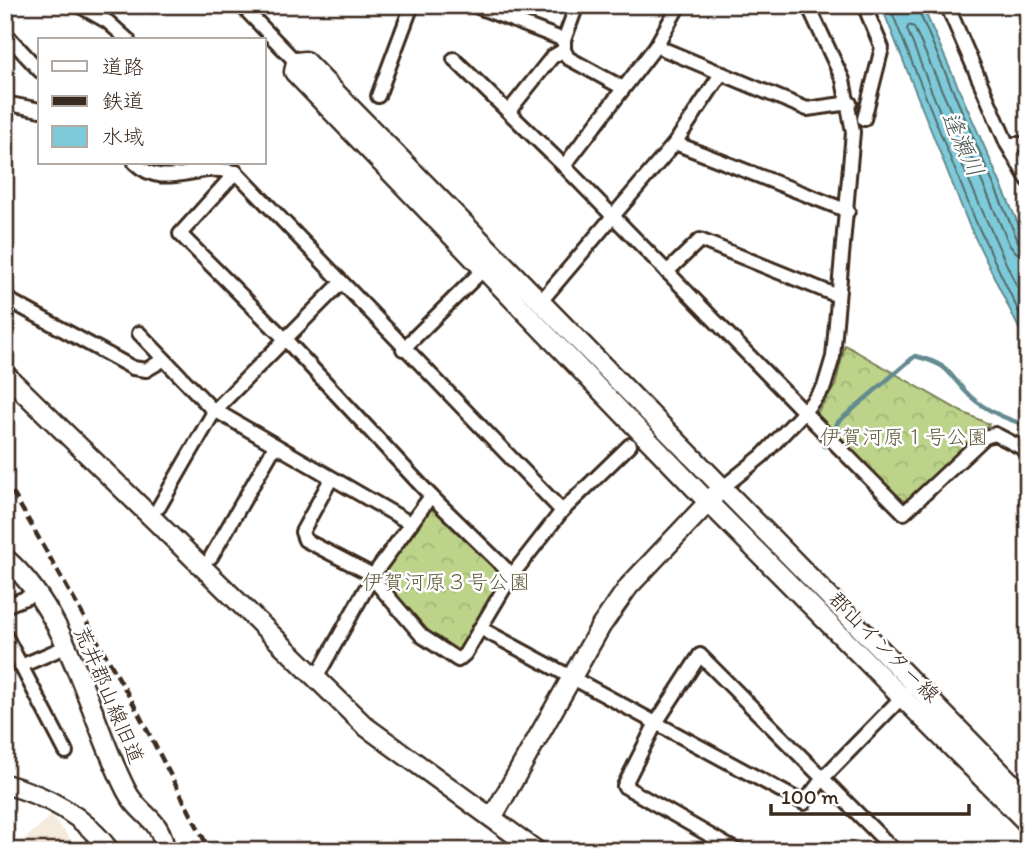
<svg xmlns="http://www.w3.org/2000/svg" width="1033" height="856" viewBox="0 0 1033 856" font-family="Itim,'Klee One',sans-serif">
  <style>
    .built { fill: #f4ebdd }
    .forest { fill: url(#forest-crowns); stroke: #7c7e54; stroke-width: 2 }
    .water { fill: #7dcbda; stroke: #638b8f; stroke-width: 2 }
    .lines { fill: none; stroke-linecap: round; stroke-linejoin: round }
    .shore { stroke: #556a69; stroke-width: 2 }
    .stream { stroke: #638b8f; stroke-width: 4.5 }
    .street-casing { stroke: #3b2a1e; stroke-width: 18 }
    .secondary-casing { stroke: #3b2a1e; stroke-width: 23 }
    .street { stroke: #fff; stroke-width: 12 }
    .secondary { stroke: #fff; stroke-width: 18 }
    .rail { stroke: #3b2a1e; stroke-width: 4.5; stroke-dasharray: 10 5; stroke-linecap: butt }
    .labels { text-anchor: middle; stroke-width: 5; stroke-linejoin: round; paint-order: stroke }
    .park-label { font-size: 21px; fill: #625d3e; stroke: #fff }
    .street-label { font-size: 21px; fill: #3b2a1e; stroke: #fff }
    .water-label { font-size: 23px; font-style: italic; fill: #4f5a56; stroke: #fff }
  </style>
  <defs>
    <pattern id="forest-crowns" width="20" height="18" patternUnits="userSpaceOnUse" patternTransform="scale(1.75)"><rect width="20" height="18" fill="#bcd389"/><path d="M2 6a3 3 0 1 1 6 0M12 15a3 3 0 1 1 6 0" fill="none" stroke="#a2b576"/></pattern>
  </defs>
  <rect width="100%" height="100%" fill="#fff"/>
  <filter id="ink" filterUnits="userSpaceOnUse"><feTurbulence type="fractalNoise" baseFrequency=".0143" numOctaves="2"/><feDisplacementMap in="SourceGraphic" scale="14" xChannelSelector="R" yChannelSelector="G"/><feConvolveMatrix kernelMatrix="1 2 1 2 8 2 1 2 1" color-interpolation-filters="sRGB"/></filter>
  <g filter="url(#ink)">
    <polygon class="built" points="51,816 81,851 11,851"/>
    <g class="forest">
      <polygon points="845,345 962,412 989,424 904,508 814,417 835,386"/>
      <polygon points="436,505 501,571 502,579 461,652 454,653 426,631 383,580 383,573 429,507"/>
    </g>
    <polygon class="water" points="881,5 922,5 1028,246 1028,347 969,225"/>
    <g class="lines">
      <g class="shore">
        <polyline points="889,5 976,222 1028,331"/>
        <polyline points="916,5 1018,241 1028,246"/>
        <path d="M 1028,255 L 1017,253 L 1010,246 L 914,27 L 909,25 L 907,29 C 944,125 984,218 1028,310"/>
      </g>
      <path class="stream" d="M 824,446 L 838,422 L 915,356 C 953,366 945,372 970,396 C 986,411 1007,419 1028,426"/>
      <defs>
        <g id="street">
          <polyline points="78,5 108,22 128,40"/>
          <polyline points="241,5 296,62"/>
          <polyline points="473,5 564,40"/>
          <polyline points="864,5 882,48 864,119"/>
          <polyline points="947,5 1007,144 1028,180"/>
          <polyline points="5,33 40,71"/>
          <polyline points="656,46 807,109 850,103"/>
          <polyline points="564,50 568,58 623,88"/>
          <polyline points="454,59 564,166 804,412 824,387 833,357 853,132 843,80 808,5"/>
          <polyline points="378,96 412,5"/>
          <polyline points="5,103 40,110"/>
          <polyline points="509,111 552,57 564,50 564,40 577,5"/>
          <polyline points="675,143 848,211"/>
          <polyline points="1007,144 1028,144"/>
          <path d="M 135,163 C 158,185 182,172 208,170 C 217,169 227,171 236,172 L 562,511 L 512,575"/>
          <polyline points="564,166 656,46 679,5"/>
          <polyline points="236,172 180,234 285,339 431,496 374,574 316,678"/>
          <polyline points="667,272 700,240 838,296"/>
          <polyline points="5,298 133,368 146,370 163,360"/>
          <polyline points="542,300 675,143 721,74"/>
          <polyline points="139,333 211,408 410,523"/>
          <polyline points="403,349 498,255"/>
          <polyline points="331,479 302,532 305,540 367,572 422,636 458,660 465,654 512,575 431,496"/>
          <polyline points="721,489 762,456 804,412 904,513 985,437 995,434 1028,451"/>
          <polyline points="159,507 215,410 341,283"/>
          <polyline points="562,511 630,445"/>
          <polyline points="211,557 275,446"/>
          <polyline points="5,606 38,593"/>
          <polyline points="480,628 804,803 824,777 906,693"/>
          <polyline points="5,635 66,752"/>
          <polyline points="21,666 65,647"/>
          <polyline points="737,851 624,786 656,723 700,655 895,851"/>
        </g>
        <g id="secondary">
          <polyline points="5,374 365,726 537,851"/>
          <path d="M 5,558 C 70,614 88,715 126,790 C 140,818 161,816 165,851"/>
          <path d="M 5,784 C 47,796 84,815 110,851"/>
          <polyline points="1028,800 305,61 296,62 294,72 708,502 1028,824"/>
          <polyline points="492,818 601,626 629,586 716,494"/>
        </g>
      </defs>
      <use href="#street" class="street-casing"/>
      <use href="#secondary" class="secondary-casing"/>
      <use href="#street" class="street"/>
      <use href="#secondary" class="secondary"/>
      <polyline class="rail" points="5,479 133,703 210,851"/>
    </g>
  </g>
  <g class="labels">
    <g class="park-label">
      <text x="904" y="444">伊賀河原１号公園</text>
      <text x="446" y="589">伊賀河原３号公園</text>
    </g>
    <g class="street-label">
      <text transform="translate(884 647) rotate(45)" y="7">郡山インター線</text>
      <text transform="translate(109 695) rotate(67)" y="7">荒井郡山線旧道</text>
    </g>
    <g class="water-label">
      <text transform="translate(963 144) rotate(65)" y="8">逢瀬川</text>
    </g>
  </g>
  <rect width="1033" height="856" fill="none" stroke="#fff" stroke-width="28"/>
  <rect x="14" y="14" width="1005" height="828" fill="none" stroke="#3b2a1e" stroke-width="2.5" filter="url(#ink)"/>
  <rect x="38" y="38" width="228" height="126" fill="#ffffff" stroke="#b1aaa5" stroke-width="2"/>
  <rect x="52" y="61" width="35" height="10" fill="#ffffff" stroke="#b1aaa5" stroke-width="2"/>
  <text x="102" y="74" font-size="21" fill="#3b2a1e">道路</text>
  <rect x="52" y="96" width="35" height="10" fill="#3b2a1e" stroke="#b1aaa5" stroke-width="2"/>
  <text x="102" y="108" font-size="21" fill="#3b2a1e">鉄道</text>
  <rect x="52" y="126" width="35" height="21" fill="#7dcbda" stroke="#b1aaa5" stroke-width="2"/>
  <text x="102" y="144" font-size="21" fill="#3b2a1e">水域</text>
  <path d="M771 804v10h198v-10" fill="none" stroke="#3b2a1e" stroke-width="3.5"/>
  <text x="781" y="804" font-size="21" fill="#3b2a1e" stroke="#ffffff" stroke-width="5" paint-order="stroke">100 m</text>
</svg>
